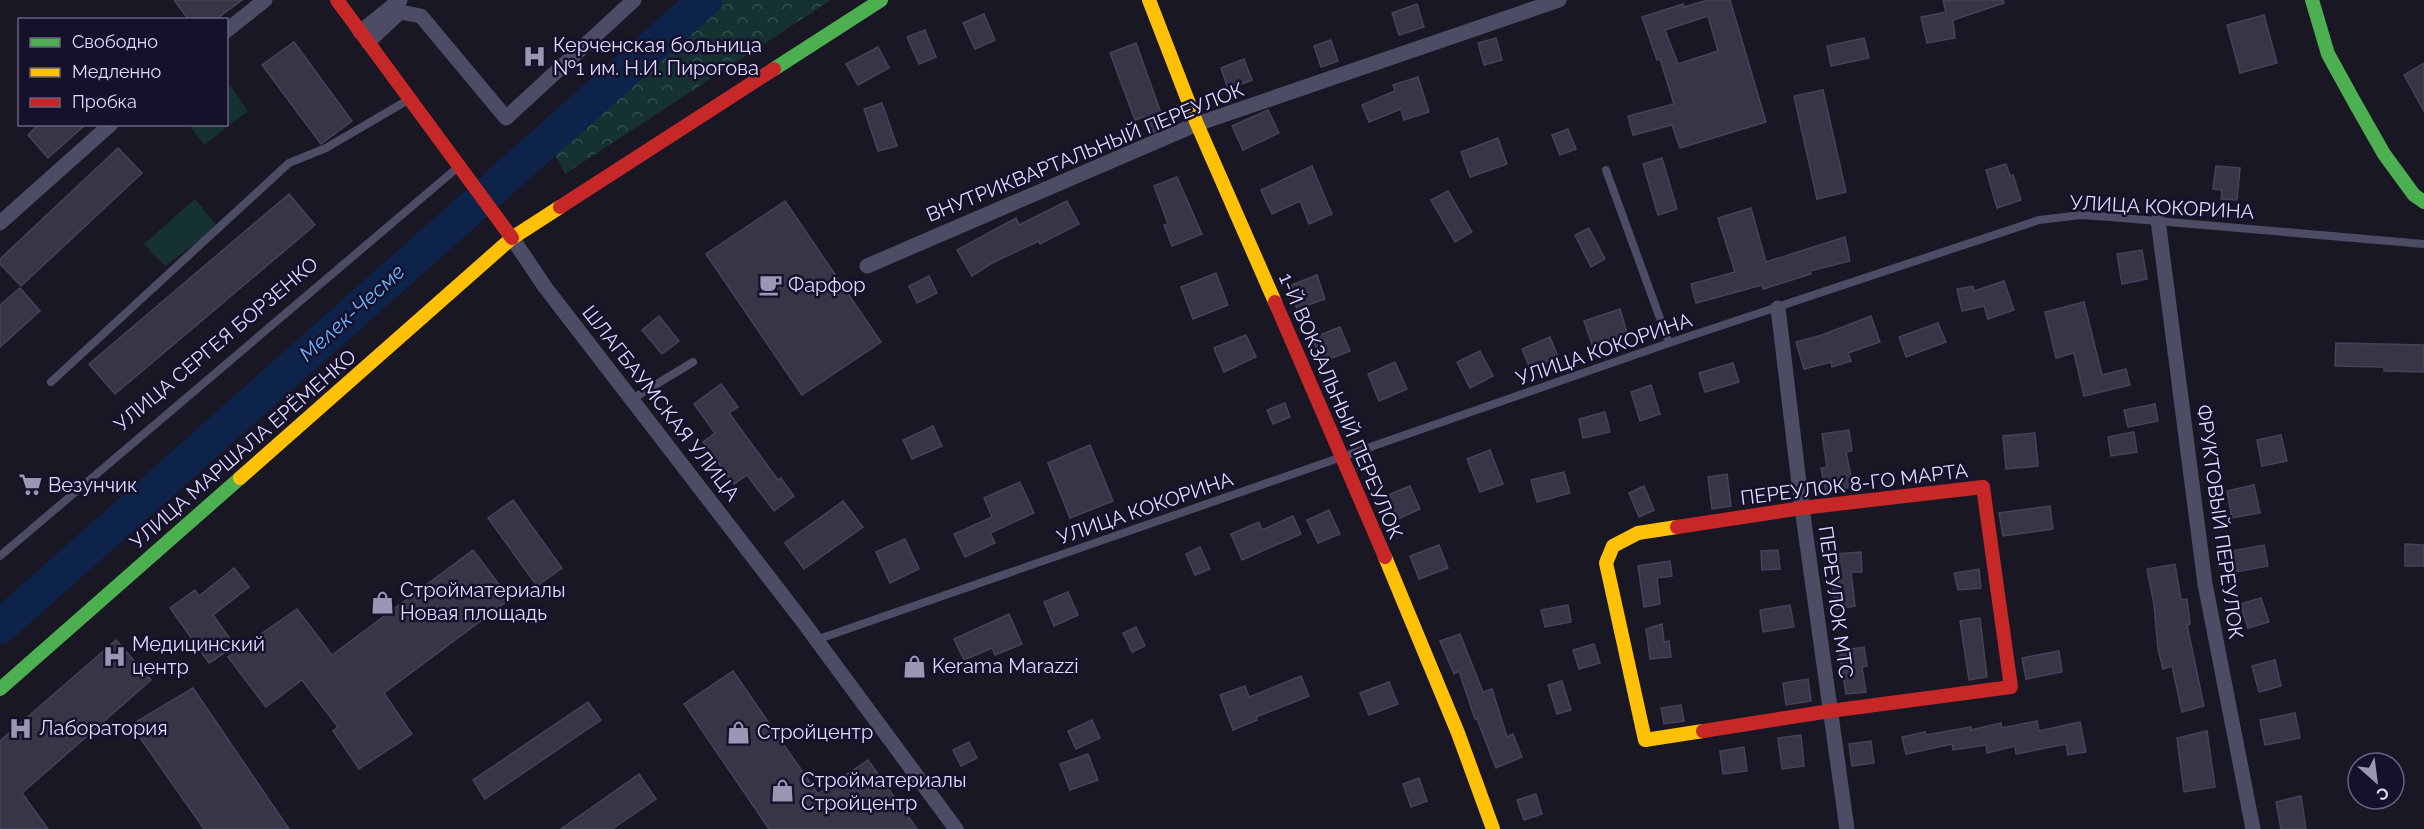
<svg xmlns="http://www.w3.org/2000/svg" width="2424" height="829" viewBox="0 0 2424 829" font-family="Raleway,sans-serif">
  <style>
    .grass { fill: #153132 }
    .forest { fill: url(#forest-crowns) }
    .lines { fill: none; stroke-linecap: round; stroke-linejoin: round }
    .river { stroke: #0e234a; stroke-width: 34 }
    .building { fill: #383546; stroke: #474258; stroke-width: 1.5; fill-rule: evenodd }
    .lane { stroke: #4d4c65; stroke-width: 8 }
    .street { stroke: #4d4c65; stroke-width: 15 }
    .fast { stroke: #4caf50; stroke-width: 14 }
    .slow { stroke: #ffc107; stroke-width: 14 }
    .jam { stroke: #c62828; stroke-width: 14 }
    .labels { text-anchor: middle; stroke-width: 5; stroke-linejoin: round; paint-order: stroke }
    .poi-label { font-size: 20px; fill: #dfdaff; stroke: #16112b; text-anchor: start }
    .street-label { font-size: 20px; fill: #dfdaff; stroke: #16112b }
    .water-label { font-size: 21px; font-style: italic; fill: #69b7ff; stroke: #16112b }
  </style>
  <defs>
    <pattern id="forest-crowns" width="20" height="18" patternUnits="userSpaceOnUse" patternTransform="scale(1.5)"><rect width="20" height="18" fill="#153132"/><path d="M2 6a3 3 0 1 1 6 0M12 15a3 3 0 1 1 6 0" fill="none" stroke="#374e51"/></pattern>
  </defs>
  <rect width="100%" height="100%" fill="#1a1725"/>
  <g class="grass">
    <polygon points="231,86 248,111 204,145 189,125 226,124 227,91"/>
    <polygon points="195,199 218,227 165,266 144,244"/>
  </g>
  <polygon class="forest" points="720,0 831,0 565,174 551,148"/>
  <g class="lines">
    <polyline class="river" points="0,627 705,0"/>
  </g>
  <g class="building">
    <polygon points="174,0 242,0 215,20 189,20"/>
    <path d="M 1708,0 L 1730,0 L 1766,122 L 1680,148 L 1672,125 L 1633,135 L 1628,116 L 1674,104 L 1660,59 L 1657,60 L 1642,17 L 1683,4 L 1684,7 ZM 1708,16 L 1718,51 L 1678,64 L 1665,30 Z"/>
    <polygon points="1943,0 2003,0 2004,3 1953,20 1955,38 1927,43 1921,17 1946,12"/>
    <polygon points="1417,4 1424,27 1399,35 1392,13"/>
    <polygon points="984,14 995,40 975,49 963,23"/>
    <polygon points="2264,15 2277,63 2240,73 2227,25"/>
    <polygon points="925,30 936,57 919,64 907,37"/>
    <polygon points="1496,38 1502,60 1484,65 1478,43"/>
    <polygon points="1864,38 1869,58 1831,66 1827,46"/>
    <polygon points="1331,40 1338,61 1321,67 1314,46"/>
    <polygon points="294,42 352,121 321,144 262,65"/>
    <polygon points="1136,43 1166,127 1152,133 1144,117 1135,120 1110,53"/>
    <polygon points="878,47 889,68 858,85 846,64"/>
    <polygon points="1244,59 1252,80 1228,89 1221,68"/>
    <polygon points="2424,63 2424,111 2404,75"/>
    <polygon points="1418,77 1429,112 1404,120 1401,109 1369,122 1362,105 1395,91 1393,85"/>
    <polygon points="1823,90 1846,192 1817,199 1794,96"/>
    <polygon points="882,103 897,146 878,151 864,109"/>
    <polygon points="1268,110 1279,133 1243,150 1232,126"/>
    <polygon points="39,124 86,124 48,158 28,135"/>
    <polygon points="1568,129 1576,149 1560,155 1552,135"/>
    <polygon points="1498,138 1507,164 1470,177 1461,152"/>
    <polygon points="118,148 142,173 21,286 0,264 0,259"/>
    <polygon points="1662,158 1677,209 1658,215 1643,164"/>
    <polygon points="2006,164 2010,176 2013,175 2021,200 1997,208 1986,170"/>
    <polygon points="1312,166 1332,214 1309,224 1300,201 1272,214 1261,190"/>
    <polygon points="2216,166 2240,168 2237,200 2221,199 2222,190 2213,189"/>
    <polygon points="1177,177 1202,234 1172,246 1164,225 1168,224 1154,186"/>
    <polygon points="1448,191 1472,232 1455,242 1431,200"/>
    <polygon points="289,194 315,225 115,394 89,364"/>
    <polygon points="785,201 881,342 802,395 706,254"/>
    <polygon points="1067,201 1079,224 1040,244 1039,241 992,263 972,276 957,250 1016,218 1019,225"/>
    <polygon points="1751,208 1766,262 1845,237 1850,261 1810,271 1811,274 1763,289 1762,285 1696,303 1691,284 1735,272 1718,218"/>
    <polygon points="1589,228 1605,259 1591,267 1575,235"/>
    <polygon points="2142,250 2147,279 2122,284 2117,254"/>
    <polygon points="1216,273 1228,305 1193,319 1181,287"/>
    <polygon points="1317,275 1325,299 1297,309 1289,286"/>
    <polygon points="929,276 937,293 917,303 909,286"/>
    <polygon points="2004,281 2014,310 1988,319 1984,306 1962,311 1957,289 1973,286 1974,291"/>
    <polygon points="20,288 40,311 0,347 0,305"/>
    <polygon points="2084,302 2102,375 2126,369 2130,385 2084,396 2074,353 2056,358 2045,312"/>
    <polygon points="1620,309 1628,336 1593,347 1584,321"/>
    <polygon points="659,316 679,341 662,354 642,330"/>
    <polygon points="1871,316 1880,342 1848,353 1851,361 1832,367 1831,362 1804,369 1796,342 1822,335"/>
    <polygon points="1938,323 1946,342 1906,357 1899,337"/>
    <polygon points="1340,327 1350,351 1322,362 1312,338"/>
    <polygon points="1246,335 1256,357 1224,372 1214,348"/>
    <polygon points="1550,337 1558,357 1530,368 1522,349"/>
    <polygon points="2336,343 2424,345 2424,372 2384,371 2384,367 2335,366"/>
    <polygon points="1480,351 1493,376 1470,388 1457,362"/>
    <polygon points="1395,362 1407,389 1379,401 1368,374"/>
    <polygon points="1733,363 1739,382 1705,392 1699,373"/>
    <polygon points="721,384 738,407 729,413 778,480 781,478 794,496 774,511 747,475 734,484 703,442 715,433 694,404"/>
    <polygon points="1651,385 1660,414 1640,421 1631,392"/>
    <polygon points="1285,403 1290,417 1273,424 1267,410"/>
    <polygon points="2155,404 2158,421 2128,427 2124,410"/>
    <polygon points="1605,412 1610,432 1583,438 1579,419"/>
    <polygon points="933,426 942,446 912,459 903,440"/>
    <polygon points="1849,430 1852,451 1846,452 1853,487 1826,492 1821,468 1827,467 1822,434"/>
    <polygon points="2134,432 2137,452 2111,456 2108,437"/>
    <polygon points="2035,433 2038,466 2006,469 2003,436"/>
    <polygon points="2281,435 2287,461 2262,466 2257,440"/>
    <polygon points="1090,445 1113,501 1070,518 1048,463"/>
    <polygon points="1490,450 1503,484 1480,492 1467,459"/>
    <polygon points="1564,472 1570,493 1537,502 1531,480"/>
    <polygon points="1727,474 1731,506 1712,509 1708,477"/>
    <polygon points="1020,482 1034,513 990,533 995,543 965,557 954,534 992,517 984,498"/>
    <polygon points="2254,485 2260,513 2232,518 2227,491"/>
    <polygon points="1410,486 1420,509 1398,519 1388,495"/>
    <polygon points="1644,486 1654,510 1639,517 1629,493"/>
    <polygon points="513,500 562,568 537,586 488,518"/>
    <polygon points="843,501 863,527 804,569 785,543"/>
    <polygon points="2050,506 2053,529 2003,536 1999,513"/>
    <polygon points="1329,510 1340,534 1318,543 1307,520"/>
    <polygon points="1293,516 1301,534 1242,560 1231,534 1259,522 1262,530"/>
    <polygon points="905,539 919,569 890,583 876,552"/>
    <polygon points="2405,544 2424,545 2424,566 2405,566"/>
    <polygon points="1439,545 1448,568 1419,579 1410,556"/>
    <polygon points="2264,545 2268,566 2236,572 2231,551"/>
    <polygon points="1200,547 1210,569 1195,575 1186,554"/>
    <polygon points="473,550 510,599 384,693 412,734 359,769 333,731 338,727 302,680 266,707 228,657 297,609 332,655"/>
    <polygon points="1778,550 1780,569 1762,570 1761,551"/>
    <polygon points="1861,552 1862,572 1851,572 1855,606 1835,609 1833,588 1837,587 1835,554"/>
    <polygon points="1670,561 1672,576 1657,578 1660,604 1644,607 1638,566"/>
    <polygon points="2175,564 2181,600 2187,599 2190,624 2187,625 2204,706 2182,712 2172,666 2163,669 2158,649 2154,604 2147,569"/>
    <polygon points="234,568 249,587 213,615 235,646 209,663 170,608 195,590 199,596"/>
    <polygon points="1979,569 1981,588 1958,590 1954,573"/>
    <polygon points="1068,592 1078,615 1054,626 1044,602"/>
    <polygon points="2261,598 2269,622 2248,628 2240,604"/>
    <polygon points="1568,605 1571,622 1545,627 1541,610"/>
    <polygon points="1790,605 1794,627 1763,632 1760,610"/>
    <polygon points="1009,614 1022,644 995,655 992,648 964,660 954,639"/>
    <polygon points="1980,618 1987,677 1969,680 1960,621"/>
    <polygon points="1662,624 1664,642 1669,641 1671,657 1650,659 1646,629"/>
    <polygon points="1136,627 1145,646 1132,652 1123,633"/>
    <polygon points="1460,634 1483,692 1492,689 1507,737 1513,734 1522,757 1496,768 1477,719 1475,719 1459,671 1454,674 1440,641"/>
    <polygon points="116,640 151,680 22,793 48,829 0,829 0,741"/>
    <polygon points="1594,644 1600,663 1579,669 1573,650"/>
    <polygon points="1864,647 1867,666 1862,667 1866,692 1846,694 1839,651"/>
    <polygon points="2059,651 2062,672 2026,679 2022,658"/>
    <polygon points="919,656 926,671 911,678 904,662"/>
    <polygon points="2275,660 2281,686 2259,692 2252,666"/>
    <polygon points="733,671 818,794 868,760 917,829 769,829 684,704"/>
    <polygon points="1301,676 1309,696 1256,717 1257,720 1233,730 1220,695 1245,686 1249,697"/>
    <polygon points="1808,679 1811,701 1786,705 1783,683"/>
    <polygon points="1562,681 1571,710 1557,714 1548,685"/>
    <polygon points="1389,682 1398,704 1369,715 1360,693"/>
    <polygon points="193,688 289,829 204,829 131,725"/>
    <polygon points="588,702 601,720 485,799 473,780"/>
    <polygon points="1681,705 1684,721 1664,724 1661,708"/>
    <polygon points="2295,713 2300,738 2265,745 2260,720"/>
    <polygon points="1092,720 1100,738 1076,749 1068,731"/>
    <polygon points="2037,721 2039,731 2080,722 2086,752 2068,755 2066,744 2016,754 2015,746 1987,753 1986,745 1953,750 1952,744 1906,754 1902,737 1925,732 1926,735 1971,727 1971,730 2001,723 2002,728"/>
    <polygon points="2207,731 2215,787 2184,792 2177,738"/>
    <polygon points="1801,735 1804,766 1782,769 1778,738"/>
    <polygon points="1871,741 1874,763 1852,766 1849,744"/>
    <polygon points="969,742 977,758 961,766 953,750"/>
    <polygon points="1744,747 1747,771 1723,774 1720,751"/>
    <polygon points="1088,754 1098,780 1070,790 1060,764"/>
    <polygon points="639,774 656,799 612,829 561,829"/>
    <polygon points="1419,778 1427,801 1411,807 1403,784"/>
    <polygon points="1536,794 1542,814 1524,820 1517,800"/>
    <polygon points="2301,796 2306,829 2281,829 2276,802"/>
  </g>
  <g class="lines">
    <g class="lane">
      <polyline points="1606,170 1669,343"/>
      <polyline points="51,382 289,163 326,148 408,100"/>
      <polyline points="632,399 693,362"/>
      <polyline points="0,556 457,168"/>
      <polyline points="816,640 1669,343 2039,220 2081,215 2110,217 2424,244"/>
    </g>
    <g class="street">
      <polyline points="226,31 265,0"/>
      <polyline points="360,32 400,0"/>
      <polyline points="368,42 400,12 421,16 506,118 634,0"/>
      <polyline points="2158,220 2205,584 2253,829"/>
      <polyline points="0,223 111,124"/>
      <polyline points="512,238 545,287 804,623 956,829"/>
      <polyline points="867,266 1197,124 1559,0"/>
      <polyline points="1778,308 1802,508 1847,829"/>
    </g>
    <g class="fast">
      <polyline points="2312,0 2328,54 2355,103 2384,154 2414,195 2424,202"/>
      <polyline points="774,69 881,0"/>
      <polyline points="0,689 240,478"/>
    </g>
    <g class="slow">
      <polyline points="1149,0 1197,124 1275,302"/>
      <polyline points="240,478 512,238 560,207"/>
      <polyline points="1677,527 1638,533 1613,546 1606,563 1645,740 1703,731"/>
      <polyline points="1385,557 1458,733 1493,829"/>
    </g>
    <g class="jam">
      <polyline points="337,0 512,238"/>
      <polyline points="560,207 774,69"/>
      <polyline points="1275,302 1385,557"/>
      <polyline points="1677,527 1802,508 1983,487"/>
      <polyline points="1703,731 1830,711 2011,687 1983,487"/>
    </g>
  </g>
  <defs>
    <symbol id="hospital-bare" viewBox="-9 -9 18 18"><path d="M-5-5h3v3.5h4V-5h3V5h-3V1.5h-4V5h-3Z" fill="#9a96b3" stroke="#16112b" stroke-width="2.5" paint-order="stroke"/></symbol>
    <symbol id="cafe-bare" viewBox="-9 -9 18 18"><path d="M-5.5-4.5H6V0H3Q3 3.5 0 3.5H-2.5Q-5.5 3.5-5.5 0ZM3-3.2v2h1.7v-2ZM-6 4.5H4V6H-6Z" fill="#9a96b3" stroke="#16112b" stroke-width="2.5" paint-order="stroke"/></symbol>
    <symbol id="supermarket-bare" viewBox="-9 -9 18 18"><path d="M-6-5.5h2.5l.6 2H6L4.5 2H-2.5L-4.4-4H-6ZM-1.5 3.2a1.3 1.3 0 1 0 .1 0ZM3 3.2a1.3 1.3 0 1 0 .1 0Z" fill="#9a96b3" stroke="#16112b" stroke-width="2.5" paint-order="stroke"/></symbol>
    <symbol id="shop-bare" viewBox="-9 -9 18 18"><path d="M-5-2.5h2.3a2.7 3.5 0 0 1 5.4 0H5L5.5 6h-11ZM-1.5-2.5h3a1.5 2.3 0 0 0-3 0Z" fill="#9a96b3" stroke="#16112b" stroke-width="2.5" paint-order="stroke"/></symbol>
  </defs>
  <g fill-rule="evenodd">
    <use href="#hospital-bare" x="518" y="40" width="33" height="33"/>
    <use href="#cafe-bare" x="754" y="268" width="33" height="33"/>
    <use href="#supermarket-bare" x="14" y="468" width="33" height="33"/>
    <use href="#shop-bare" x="366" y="586" width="33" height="33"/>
    <use href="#hospital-bare" x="98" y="640" width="33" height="33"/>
    <use href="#shop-bare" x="898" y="650" width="33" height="33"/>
    <use href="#hospital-bare" x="4" y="712" width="33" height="33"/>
    <use href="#shop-bare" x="722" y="716" width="33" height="33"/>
    <use href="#shop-bare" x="766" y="774" width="33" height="33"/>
  </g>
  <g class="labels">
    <g class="poi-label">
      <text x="553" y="52">Керченская больница<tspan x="553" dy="23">№1 им. Н.И. Пирогова</tspan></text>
      <text x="788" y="292">Фарфор</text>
      <text x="48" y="492">Везунчик</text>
      <text x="400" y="597">Стройматериалы<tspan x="400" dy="23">Новая площадь</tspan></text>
      <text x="132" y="651">Медицинский<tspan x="132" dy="23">центр</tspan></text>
      <text x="932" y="673">Kerama Marazzi</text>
      <text x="39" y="735">Лаборатория</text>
      <text x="757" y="739">Стройцентр</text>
      <text x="801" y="787">Стройматериалы<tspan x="801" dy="23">Стройцентр</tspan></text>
    </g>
    <g class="street-label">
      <text transform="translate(1085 152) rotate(-22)" y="7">ВНУТРИКВАРТАЛЬНЫЙ ПЕРЕУЛОК</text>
      <text transform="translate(2162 207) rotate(3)" y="7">УЛИЦА КОКОРИНА</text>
      <text transform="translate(216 344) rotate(-40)" y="7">УЛИЦА СЕРГЕЯ БОРЗЕНКО</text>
      <text transform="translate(1604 349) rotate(-19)" y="7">УЛИЦА КОКОРИНА</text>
      <text transform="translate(661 403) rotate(52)" y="7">ШЛАГБАУМСКАЯ УЛИЦА</text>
      <text transform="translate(1341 406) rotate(67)" y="7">1-Й ВОКЗАЛЬНЫЙ ПЕРЕУЛОК</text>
      <text transform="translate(243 449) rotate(-41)" y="7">УЛИЦА МАРШАЛА ЕРЁМЕНКО</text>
      <text transform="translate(1854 484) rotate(-7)" y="7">ПЕРЕУЛОК 8-ГО МАРТА</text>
      <text transform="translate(1145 508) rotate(-19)" y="7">УЛИЦА КОКОРИНА</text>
      <text transform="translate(2220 522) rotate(82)" y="7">ФРУКТОВЫЙ ПЕРЕУЛОК</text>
      <text transform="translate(1836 602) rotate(82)" y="7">ПЕРЕУЛОК МТС</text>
    </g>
    <g class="water-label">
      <text transform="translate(352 313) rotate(-42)" y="7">Мелек-Чесме</text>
    </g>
  </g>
  <rect x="18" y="18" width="210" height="108" fill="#16112b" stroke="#666180" stroke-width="1.5"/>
  <rect x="30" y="38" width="30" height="9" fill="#4caf50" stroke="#666180" stroke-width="1.5"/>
  <text x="72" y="48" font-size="18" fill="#dfdaff">Свободно</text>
  <rect x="30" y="68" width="30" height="9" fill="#ffc107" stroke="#666180" stroke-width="1.5"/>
  <text x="72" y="78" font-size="18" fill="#dfdaff">Медленно</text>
  <rect x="30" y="98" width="30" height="9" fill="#c62828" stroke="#666180" stroke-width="1.5"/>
  <text x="72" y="108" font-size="18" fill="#dfdaff">Пробка</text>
  <g transform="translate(2376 781) rotate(152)"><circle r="28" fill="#16112b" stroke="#666180" stroke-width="1.5"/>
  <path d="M0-4.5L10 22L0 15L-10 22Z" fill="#9a96b3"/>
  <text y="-9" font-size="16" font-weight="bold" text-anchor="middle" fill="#dfdaff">С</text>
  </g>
</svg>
